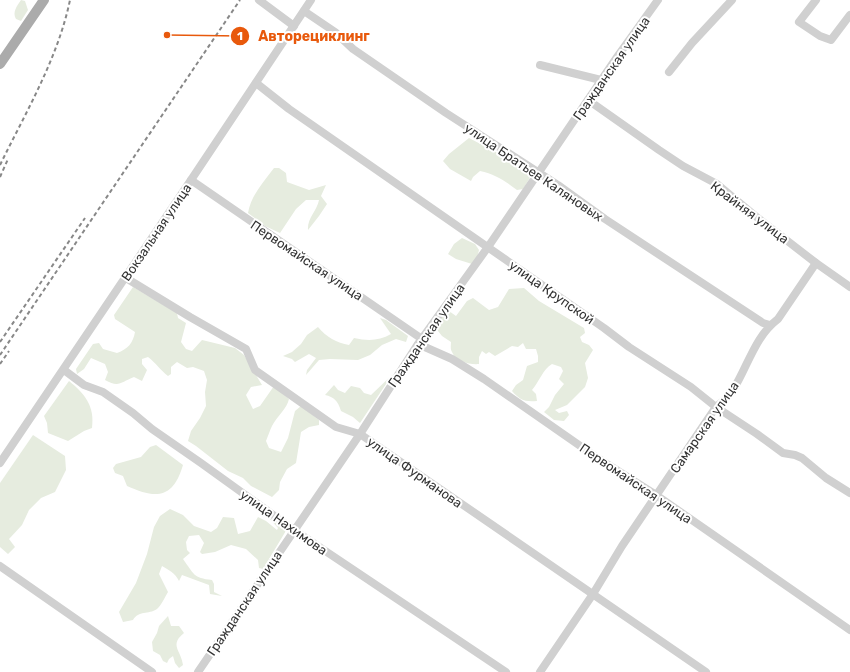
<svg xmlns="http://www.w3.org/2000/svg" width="850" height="672" viewBox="0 0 850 672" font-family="Rubik,sans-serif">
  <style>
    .green { fill: #e6ecdf }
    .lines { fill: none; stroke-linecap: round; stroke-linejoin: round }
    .minor { stroke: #d0d0d0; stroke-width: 8 }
    .major { stroke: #ababab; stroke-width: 10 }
    .rail { stroke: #888; stroke-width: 2; stroke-dasharray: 4 3; stroke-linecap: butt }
    .labels { text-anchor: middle; stroke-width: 4; stroke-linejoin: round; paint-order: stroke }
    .street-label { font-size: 13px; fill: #333; stroke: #fff }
    .leader { fill: none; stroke: #e8590c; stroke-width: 1.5 }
    .callout-dot { fill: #e8590c; stroke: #fff; stroke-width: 1.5 }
    .mark-label { font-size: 12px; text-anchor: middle; font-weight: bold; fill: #fff }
    .callout-label { font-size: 14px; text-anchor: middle; font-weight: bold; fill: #e8590c; stroke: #fff; stroke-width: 4; stroke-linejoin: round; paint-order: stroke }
  </style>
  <rect width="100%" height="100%" fill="#fff"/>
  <g class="green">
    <path d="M 21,0 L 25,1 L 28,10 L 21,21 L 16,19 C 12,12 17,6 21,0 Z"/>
    <path d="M 469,138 L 521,165 L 531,176 L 523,189 L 517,190 C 505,181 495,174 480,171 L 473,177 L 471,181 L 450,169 L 443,161 L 449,154 Z"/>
    <path d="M 274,168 L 279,168 L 286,173 L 287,182 L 309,190 L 326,185 L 321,196 L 327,204 L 319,216 L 308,230 C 307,218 317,211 319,200 L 306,200 L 296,209 L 280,233 L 265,226 L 248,213 C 251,195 263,183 274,168 Z"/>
    <polygon points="462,238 475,244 479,250 477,258 472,264 456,259 448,254 454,244"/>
    <path d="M 133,287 L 177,313 L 178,318 L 186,323 L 181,342 L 186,349 L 192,351 L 202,340 L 235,348 L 244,355 L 262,385 L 251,387 L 246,395 L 253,409 L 260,406 L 274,386 L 289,399 C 287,409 277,416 272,426 C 270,430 268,436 266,441 L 269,448 L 281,452 L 288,438 L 295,411 L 301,406 L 319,420 L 319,425 L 309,427 L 301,432 L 296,463 L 287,469 L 280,482 L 279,490 L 272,497 L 251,486 L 243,478 L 228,471 L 196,446 L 188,441 L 191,431 L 200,418 L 206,406 L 205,392 L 207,380 L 204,371 L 193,367 L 187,368 L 177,362 L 171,367 L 171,374 L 168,376 C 160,370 156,363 148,357 L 142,359 L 142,364 L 147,370 L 142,381 L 134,377 C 121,382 119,388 105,380 L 108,372 L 105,364 L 91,358 L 84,369 L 77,374 L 76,369 L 93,344 L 99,343 L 103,349 L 117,353 C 128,349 133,343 135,332 L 115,319 L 114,315 Z"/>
    <path d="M 524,288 L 539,301 L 584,328 L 585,333 L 580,337 L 582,342 L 589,345 L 593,350 L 585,363 L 588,378 L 585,387 L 567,405 L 555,410 L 559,413 L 567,411 L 569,415 L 564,421 L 554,420 L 544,412 L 549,407 L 555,395 L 564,384 L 559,379 L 563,371 L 561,367 L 552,364 C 543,369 539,382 532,390 L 536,394 L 537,401 C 524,402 520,400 512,391 L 516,385 L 523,380 L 527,366 L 538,362 L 538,356 L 536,349 L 526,349 L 523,343 L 518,347 L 512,346 L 495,356 L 489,352 L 486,354 L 482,351 L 479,357 L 479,364 C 470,365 455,361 452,352 C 450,349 451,345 451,342 L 442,336 L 438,331 L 436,326 L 441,317 L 449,311 L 456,316 L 467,301 L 473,298 L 489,310 L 498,307 L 509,289 Z"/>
    <path d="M 380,318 L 386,320 L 408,336 L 406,342 L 396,339 L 382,345 L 370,355 L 358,360 L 330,359 L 319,360 L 306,375 L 307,370 L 316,358 L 309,354 L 295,362 L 292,359 L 283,356 L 292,352 L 301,344 L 307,335 L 318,327 C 326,337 337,343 349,345 L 354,338 C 368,341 379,341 391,334 Z"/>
    <path d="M 392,375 L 360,423 L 353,417 L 341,411 C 338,401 334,397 325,395 L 334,385 L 338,390 L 345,393 L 351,386 L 360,388 L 364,393 L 371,395 Z"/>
    <path d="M 69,381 C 85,394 95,406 92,428 L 84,431 L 68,441 L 48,433 L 47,423 L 44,416 Z"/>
    <polygon points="33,435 65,456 66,470 55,492 41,498 29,510 22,525 9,539 15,547 8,554 0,547 0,483"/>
    <path d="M 156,445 L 183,465 C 173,499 156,499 127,486 L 123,476 L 115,473 L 113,468 L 116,464 L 141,457 L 150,447 Z"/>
    <path d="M 170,509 L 183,515 L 194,526 L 211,532 L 217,528 L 223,517 L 234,518 L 238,534 L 250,531 L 258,517 L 266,521 L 277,530 L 278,528 L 268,517 L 287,529 L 263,569 L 259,568 L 258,560 L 246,549 L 231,545 L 215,552 L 202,554 L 200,552 L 204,543 L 199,535 L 189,536 L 186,542 L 187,550 L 190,553 L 183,559 C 194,574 193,578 212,580 L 214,584 L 214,592 L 222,596 L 210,594 L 209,585 L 182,575 L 179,581 C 175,573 169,570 162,566 L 159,574 L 168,592 C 165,597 161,606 157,609 C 148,615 139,610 133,620 L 123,622 L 119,612 L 136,583 L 147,554 L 154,527 L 160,516 Z"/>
    <path d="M 168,616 L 171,626 L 179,626 L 184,633 C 169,645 181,650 183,665 L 179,668 L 175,663 L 173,656 L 169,659 L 167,663 L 163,661 L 160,655 L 153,651 L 152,642 L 157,633 L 159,626 Z"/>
  </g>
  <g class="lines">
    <g class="minor">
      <polyline points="259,0 294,26"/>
      <polyline points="816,0 799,22 820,36 831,40 850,15"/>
      <polyline points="304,11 335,32 353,49 446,113 558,185 605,219 763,323 770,325"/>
      <polyline points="540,65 601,80"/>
      <polyline points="669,72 692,43 732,0"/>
      <polyline points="256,83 289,109 604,328 629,347 691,387 716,407 757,434 783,453 795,455 802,458 826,478 850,493"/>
      <polyline points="588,100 659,150 683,166 717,184 759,219 816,263 850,287"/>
      <polyline points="191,180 422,339"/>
      <polyline points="126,278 190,317 246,349 255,370 336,427 360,434 706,672"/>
      <polyline points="418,344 452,359 484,379 599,459 656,495 850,630"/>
      <polyline points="64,370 84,385 103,392 133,413 152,429 201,463 294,530 506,672"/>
      <polyline points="0,463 191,180 311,0"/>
      <polyline points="0,566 152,672"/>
      <polyline points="198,672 360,434 418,344 488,247 617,57 658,0"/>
      <path d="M 540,672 L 593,594 L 622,546 L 716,407 C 722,402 730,396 733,390 C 748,366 755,336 778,319 L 816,263"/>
    </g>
    <polyline class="major" points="0,64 44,0"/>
    <g class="rail">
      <path d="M 0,165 C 26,112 58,58 70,0"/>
      <polyline points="0,177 8,159"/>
      <polyline points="0,342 85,218"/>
      <polyline points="0,355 240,0"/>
      <polyline points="0,364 9,351"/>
    </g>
  </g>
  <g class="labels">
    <g class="street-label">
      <text transform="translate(611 68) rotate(-55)" y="5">Гражданская улица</text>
      <text transform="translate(534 172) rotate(34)" y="5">улица Братьев Каляновых</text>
      <text transform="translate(750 212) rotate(37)" y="5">Крайняя улица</text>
      <text transform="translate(156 232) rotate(-56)" y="5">Вокзальная улица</text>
      <text transform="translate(307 260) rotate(34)" y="5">Первомайская улица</text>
      <text transform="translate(552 292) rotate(35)" y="5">улица Крупской</text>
      <text transform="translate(426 335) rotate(-55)" y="5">Гражданская улица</text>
      <text transform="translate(704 427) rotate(-55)" y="5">Самарская улица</text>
      <text transform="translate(415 472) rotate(35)" y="5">улица Фурманова</text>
      <text transform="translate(636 483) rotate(34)" y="5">Первомайская улица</text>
      <text transform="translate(284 522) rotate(35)" y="5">улица Нахимова</text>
      <text transform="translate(244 603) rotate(-56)" y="5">Гражданская улица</text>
    </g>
  </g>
  <path class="leader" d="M167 35L240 36"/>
  <g class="callout-dot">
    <circle cx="167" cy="35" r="4"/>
    <circle cx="240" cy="36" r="10"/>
  </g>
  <g class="mark-label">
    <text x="240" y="40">1</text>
  </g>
  <g class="callout-label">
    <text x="314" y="41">Авторециклинг</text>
  </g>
</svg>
